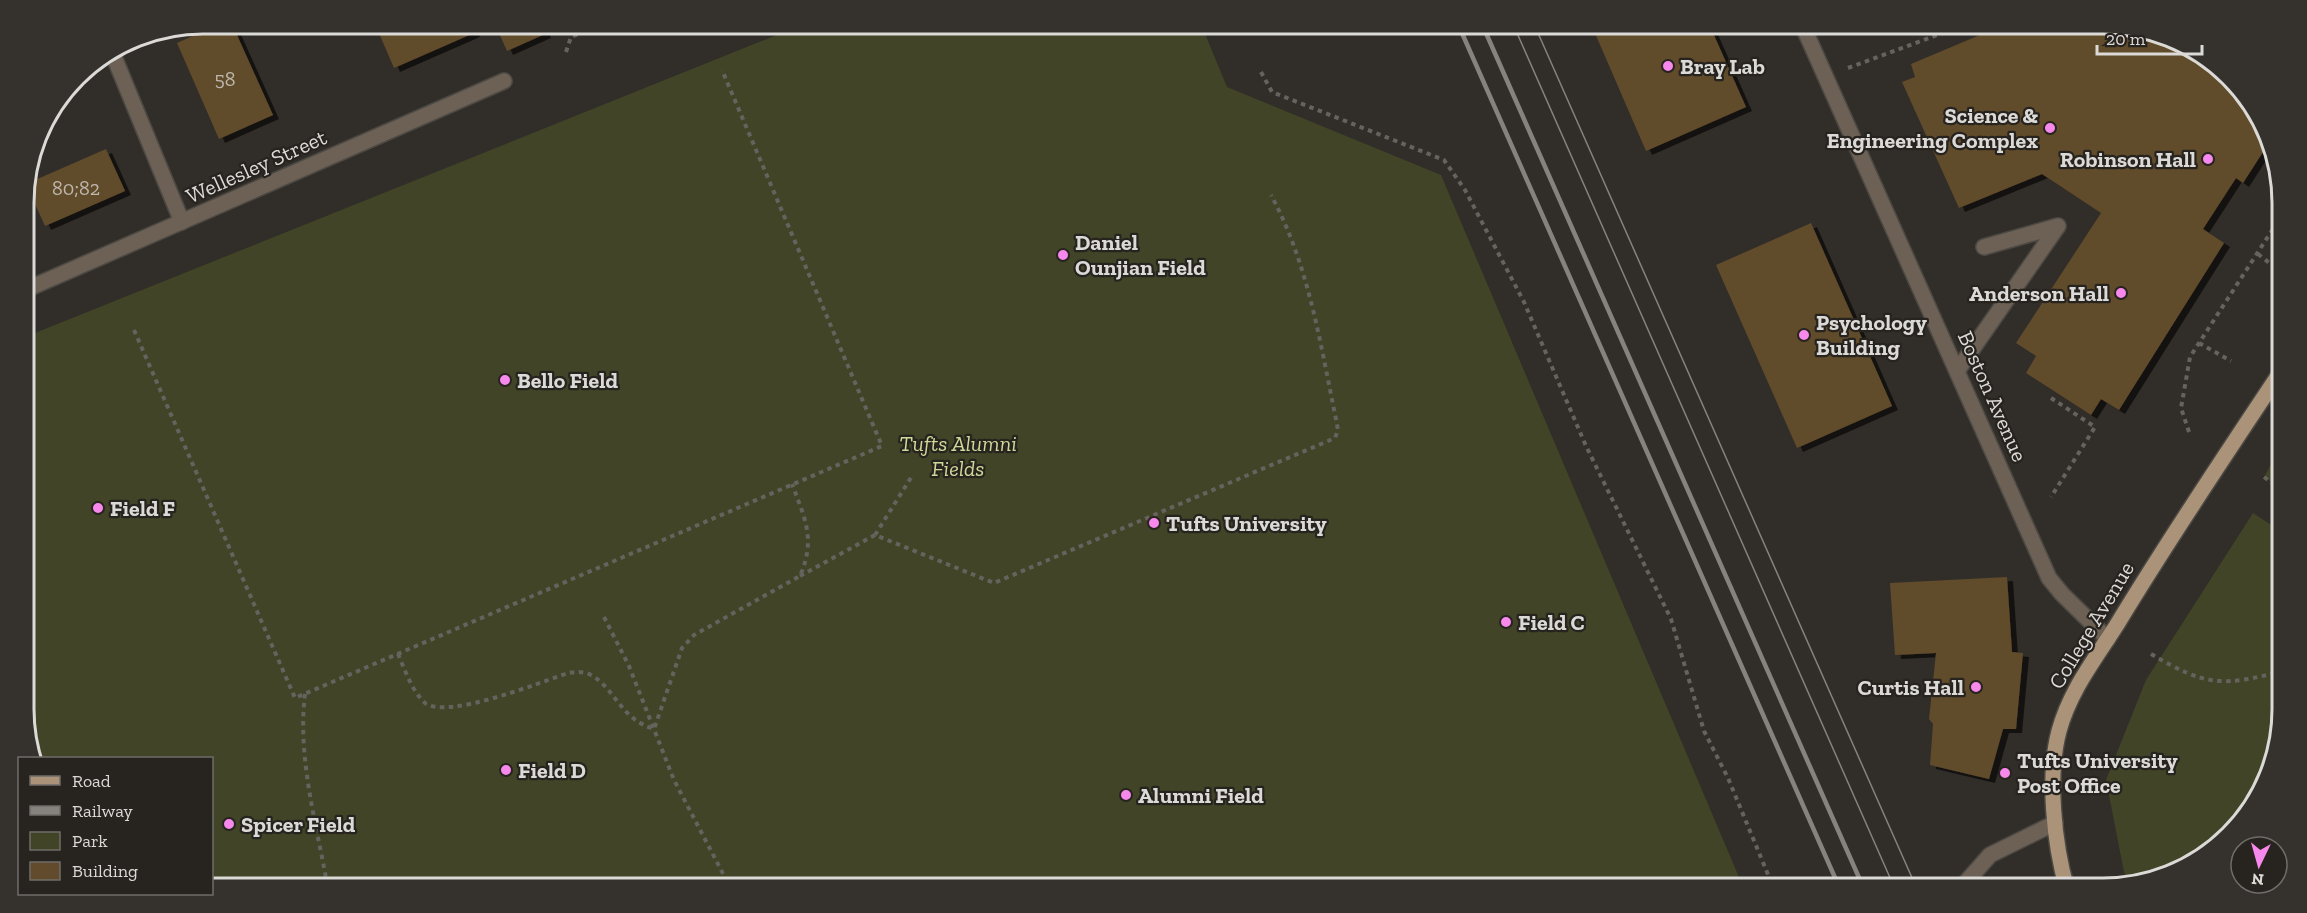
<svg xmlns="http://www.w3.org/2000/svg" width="2307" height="913" viewBox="0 0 2307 913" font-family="'Zilla Slab',serif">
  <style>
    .green { fill: #414426 }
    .building { fill: #614b2c; filter: url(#shadow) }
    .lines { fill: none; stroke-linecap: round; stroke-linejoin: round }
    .minor-casing { stroke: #4c4944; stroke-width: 18 }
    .major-casing { stroke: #4c4944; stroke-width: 18 }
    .path { stroke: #66625e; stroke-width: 4; stroke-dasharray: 4.5 4.5; stroke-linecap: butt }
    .minor { stroke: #6c6154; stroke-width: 15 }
    .major { stroke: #aa9378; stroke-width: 15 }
    .tram { stroke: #86837f; stroke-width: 1.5 }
    .rail { stroke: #86837f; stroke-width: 4.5 }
    .poi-dot { fill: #f788ec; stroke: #27231f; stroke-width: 2 }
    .labels { text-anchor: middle; stroke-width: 4.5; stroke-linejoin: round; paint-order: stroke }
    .number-label { font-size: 20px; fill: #bdb6ac }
    .poi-label { font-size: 22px; font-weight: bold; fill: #dcdad7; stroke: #27231f; text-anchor: start }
    .street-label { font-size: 22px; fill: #dcdad7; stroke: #27231f }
    .park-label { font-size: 22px; font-style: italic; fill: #d0d897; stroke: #27231f }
    .rim { fill: none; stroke: #dcdad7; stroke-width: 3 }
  </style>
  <defs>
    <filter id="shadow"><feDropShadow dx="6" dy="4" stdDeviation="0" flood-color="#0009"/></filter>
  </defs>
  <rect width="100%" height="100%" fill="#312d28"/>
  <g class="green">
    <polygon points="804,24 1201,24 1227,87 1441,175 1744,889 212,889 212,758 34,758 27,744 25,337"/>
    <polygon points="2282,444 2282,489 2264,477"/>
    <path d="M 2253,513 L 2282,532 C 2283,607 2291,692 2274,765 C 2271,775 2264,785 2259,794 C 2231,846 2188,874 2130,886 L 2124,872 L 2106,780 L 2146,680 Z"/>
  </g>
  <g class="building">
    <polygon points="220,24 232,24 273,115 219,139 177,43"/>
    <polygon points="375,24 471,24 474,33 394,68"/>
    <polygon points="495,24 541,24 545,34 507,51"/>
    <polygon points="1591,24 1709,24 1746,107 1646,151"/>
    <polygon points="2006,24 2104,24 2162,34 2239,85 2265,124 2270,141 2243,183 2236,178 2203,229 2224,243 2119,410 2101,399 2091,415 2026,373 2036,356 2016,343 2101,213 2042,174 1959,208 1902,82 1915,77 1911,64"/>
    <polygon points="106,149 125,191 45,226 26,184"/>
    <polygon points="1811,223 1892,406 1797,448 1716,265"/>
    <polygon points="2007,577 2012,652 2023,653 2016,729 2003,729 1989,779 1930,765 1933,724 1929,719 1936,653 1895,655 1890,583"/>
  </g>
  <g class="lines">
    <defs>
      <g id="minor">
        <polyline points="1802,24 2049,578 2062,594 2108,639"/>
        <polyline points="112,52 182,222"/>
        <polyline points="25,290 504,81"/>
        <polyline points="1957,371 2058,226 1984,247"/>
        <polyline points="1960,889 1990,855 2055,823"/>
      </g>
      <path id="major" d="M 2067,889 C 2054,844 2047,776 2059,731 C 2070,690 2096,658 2118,623 C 2170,537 2226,454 2282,370"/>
    </defs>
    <use href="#minor" class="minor-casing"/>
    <use href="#major" class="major-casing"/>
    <g class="path">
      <polyline points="566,52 571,37 603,24"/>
      <polyline points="1848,68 1967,24"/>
      <polyline points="1261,72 1272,92 1444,160 1465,190 1524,302 1586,446 1671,619 1704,731 1728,778 1774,889"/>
      <polyline points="2258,254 2282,273"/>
      <polyline points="134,330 295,698 882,446 722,70"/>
      <polyline points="2199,343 2231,361"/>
      <polyline points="2051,398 2095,427 2051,497"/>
      <polyline points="2189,432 2181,408 2190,357 2282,215"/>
      <polyline points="2264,477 2282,490"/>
      <polyline points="875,535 912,476"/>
      <path d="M 800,576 L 875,535 L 994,583 L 1335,438 L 1338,430 L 1336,419 C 1320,343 1309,265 1271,195"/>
      <polyline points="604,617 629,666 674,780 731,889"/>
      <path d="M 398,654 C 405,670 412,691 425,703 C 447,720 541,682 568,673 C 576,672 584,671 591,675 C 615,688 620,719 654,729 L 682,648 L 694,635 L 800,576 C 816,539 805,519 792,484"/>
      <path d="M 2151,654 C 2206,686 2221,687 2283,671"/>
      <path d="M 305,694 C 297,757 317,826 328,889"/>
    </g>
    <use href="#minor" class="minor"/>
    <use href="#major" class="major"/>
    <g class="tram">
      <polyline points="1513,24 1895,889"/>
      <polyline points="1534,24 1917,889"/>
    </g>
    <g class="rail">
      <polyline points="1458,24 1840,889"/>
      <polyline points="1482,24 1864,889"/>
    </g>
  </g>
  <g class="poi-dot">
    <circle cx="1668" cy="66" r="6"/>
    <circle cx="2050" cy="128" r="6"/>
    <circle cx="2208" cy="159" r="6"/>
    <circle cx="1063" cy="255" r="6"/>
    <circle cx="2121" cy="293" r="6"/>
    <circle cx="1804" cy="335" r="6"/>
    <circle cx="505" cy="380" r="6"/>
    <circle cx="98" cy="508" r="6"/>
    <circle cx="1154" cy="523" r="6"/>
    <circle cx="1506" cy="622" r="6"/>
    <circle cx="1976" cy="687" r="6"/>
    <circle cx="506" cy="770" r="6"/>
    <circle cx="2005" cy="773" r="6"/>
    <circle cx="1126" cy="795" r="6"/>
    <circle cx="229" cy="824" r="6"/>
  </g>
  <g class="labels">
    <g class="number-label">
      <text x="225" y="86">58</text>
      <text x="76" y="195">80;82</text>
    </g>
    <g class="poi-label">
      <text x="1680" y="74">Bray Lab</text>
      <text x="2038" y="123" text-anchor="end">Science &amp;<tspan x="2038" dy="25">Engineering Complex</tspan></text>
      <text x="2196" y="167" text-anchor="end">Robinson Hall</text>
      <text x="1075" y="250">Daniel<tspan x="1075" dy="25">Ounjian Field</tspan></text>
      <text x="2109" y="301" text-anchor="end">Anderson Hall</text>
      <text x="1816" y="330">Psychology<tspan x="1816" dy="25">Building</tspan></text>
      <text x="517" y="388">Bello Field</text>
      <text x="110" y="516">Field F</text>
      <text x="1166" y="531">Tufts University</text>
      <text x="1518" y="630">Field C</text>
      <text x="1964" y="695" text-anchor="end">Curtis Hall</text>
      <text x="2017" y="768">Tufts University<tspan x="2017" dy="25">Post Office</tspan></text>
      <text x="518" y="778">Field D</text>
      <text x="1138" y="803">Alumni Field</text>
      <text x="241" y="832">Spicer Field</text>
    </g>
    <g class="street-label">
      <text transform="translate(256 166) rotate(-24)" y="8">Wellesley Street</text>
      <text transform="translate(1993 396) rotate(66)" y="8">Boston Avenue</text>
      <text transform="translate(2091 625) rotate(-59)" y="8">College Avenue</text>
    </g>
    <g class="park-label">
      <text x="958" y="451">Tufts Alumni<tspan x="958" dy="25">Fields</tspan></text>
    </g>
  </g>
  <path d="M0 0H2307V913H0ZM203 34H2103A169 169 0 0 1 2272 203V709A169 169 0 0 1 2103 878H203A169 169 0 0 1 34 709V203A169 169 0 0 1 203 34Z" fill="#35322e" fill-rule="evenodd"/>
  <path class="rim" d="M203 34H2103A169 169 0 0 1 2272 203V709A169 169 0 0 1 2103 878H203A169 169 0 0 1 34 709V203A169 169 0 0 1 203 34Z"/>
  <rect x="18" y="757" width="195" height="138" fill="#27231f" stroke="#6f6c69" stroke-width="1.5"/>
  <rect x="30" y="776" width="30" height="9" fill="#aa9378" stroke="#6f6c69" stroke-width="1.5"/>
  <text x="72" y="787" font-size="18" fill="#dcdad7">Road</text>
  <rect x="30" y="806" width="30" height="9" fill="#86837f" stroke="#6f6c69" stroke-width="1.5"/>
  <text x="72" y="817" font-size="18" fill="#dcdad7">Railway</text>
  <rect x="30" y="832" width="30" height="18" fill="#414426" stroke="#6f6c69" stroke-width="1.5"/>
  <text x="72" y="847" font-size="18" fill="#dcdad7">Park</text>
  <rect x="30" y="862" width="30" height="18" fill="#614b2c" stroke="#6f6c69" stroke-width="1.5"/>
  <text x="72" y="877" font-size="18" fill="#dcdad7">Building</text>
  <g transform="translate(2259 865) rotate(185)"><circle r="28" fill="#27231f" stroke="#6f6c69" stroke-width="1.5"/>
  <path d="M0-4.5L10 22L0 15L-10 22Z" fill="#f788ec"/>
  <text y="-9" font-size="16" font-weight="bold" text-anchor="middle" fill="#dcdad7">N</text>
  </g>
  <path d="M2097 45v9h105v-9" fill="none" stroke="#dcdad7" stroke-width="3"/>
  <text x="2106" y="45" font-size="18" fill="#dcdad7" stroke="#27231f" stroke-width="4.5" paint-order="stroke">20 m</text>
</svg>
